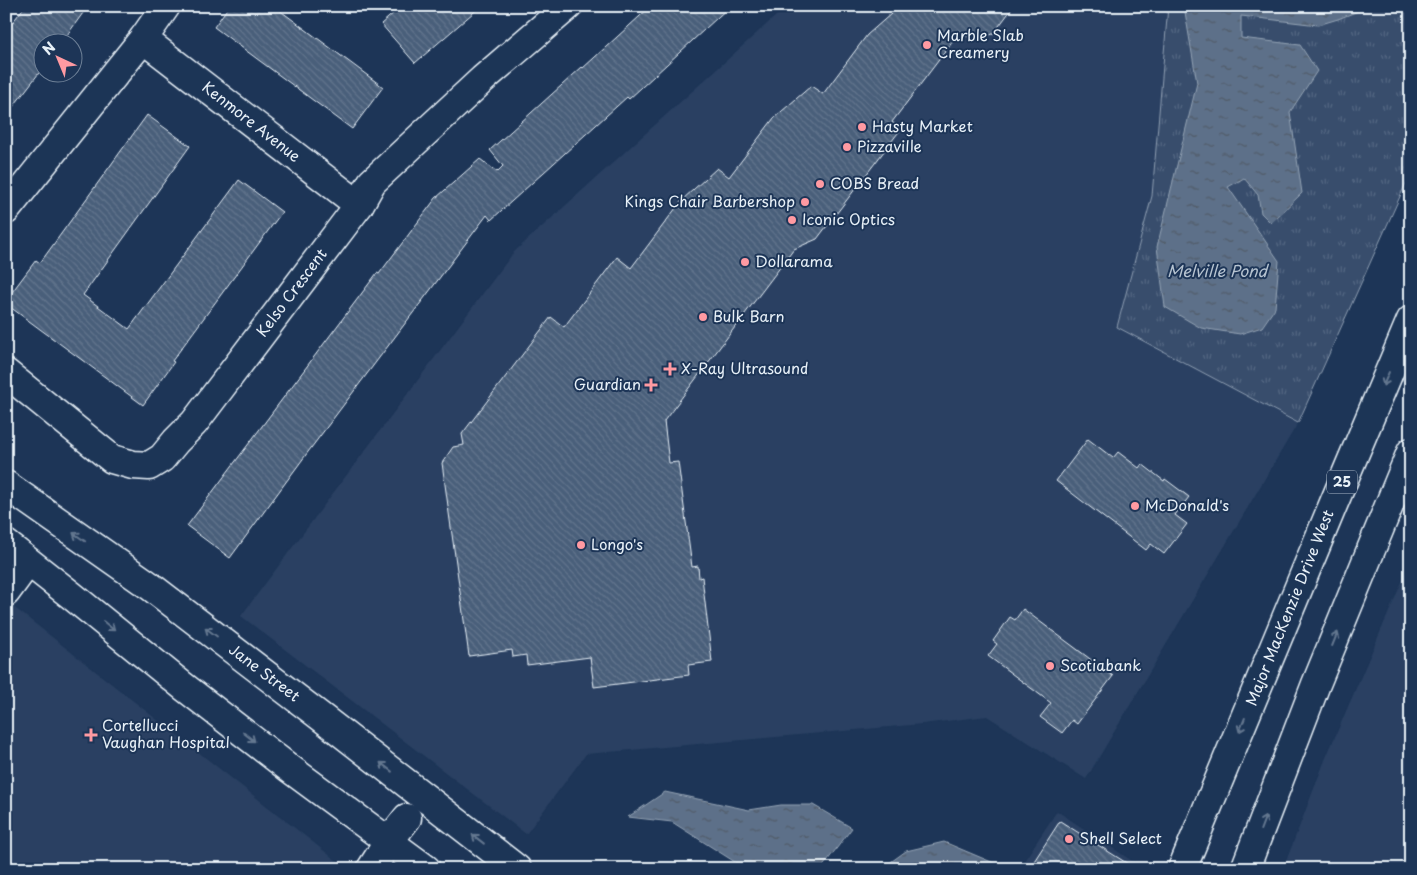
<svg xmlns="http://www.w3.org/2000/svg" width="1417" height="875" viewBox="0 0 1417 875" font-family="'Playpen Sans',sans-serif">
  <style>
    .built { fill: #2a4162 }
    .grass { fill: url(#grass-tufts); stroke: #909fb2 }
    .water { fill: url(#water-ripples); stroke: #95a4b5 }
    .building { fill: url(#building-back-hatch); stroke: #e8f1f8 }
    .lines { fill: none; stroke-linecap: round; stroke-linejoin: round }
    .minor-casing { stroke: #e8f1f8; stroke-width: 31 }
    .major-casing { stroke: #e8f1f8; stroke-width: 31 }
    .minor { stroke: #1d3557; stroke-width: 28 }
    .major { stroke: #1d3557; stroke-width: 28 }
    .oneway { stroke: #64778f }
    .poi-dot { fill: #ff9aa2; stroke: #1d3557; stroke-width: 2 }
    .labels { text-anchor: middle; stroke-width: 4; stroke-linejoin: round; paint-order: stroke }
    .shield { fill: #1d3557; stroke: #abb9c8; stroke-width: 1 }
    .shield-label { font-size: 14px; font-weight: bold; fill: #e8f1f8 }
    .poi-label { font-size: 15px; fill: #e8f1f8; stroke: #1d3557; text-anchor: start }
    .street-label { font-size: 15px; fill: #e8f1f8; stroke: #1d3557 }
    .water-label { font-size: 16px; font-style: italic; fill: #b7c4d1; stroke: #1d3557 }
  </style>
  <defs>
    <pattern id="grass-tufts" width="24" height="20" patternUnits="userSpaceOnUse" patternTransform="scale(1.25)"><rect width="24" height="20" fill="#374d6c"/><path d="M3 7l-1-3M5 7V3M7 7l1-3M15 17l-1-3M17 17v-4M19 17l1-3" fill="none" stroke="#546782"/></pattern>
    <pattern id="water-ripples" width="26" height="14" patternUnits="userSpaceOnUse" patternTransform="scale(1.25)"><rect width="26" height="14" fill="#5d7089"/><path d="M2 4q2-2 4 0t4 0M15 11q2-2 4 0t4 0" fill="none" stroke="#505a66"/></pattern>
    <pattern id="building-back-hatch" width="6" height="6" patternUnits="userSpaceOnUse" patternTransform="scale(1.25)"><rect width="6" height="6" fill="#495e7a"/><path d="M-1 5l2 2M0 0l6 6M5-1l2 2" fill="none" stroke="#63768e"/></pattern>
  </defs>
  <rect width="100%" height="100%" fill="#1d3557"/>
  <filter id="ink" filterUnits="userSpaceOnUse"><feTurbulence type="fractalNoise" baseFrequency=".02" numOctaves="2"/><feDisplacementMap in="SourceGraphic" scale="10" xChannelSelector="R" yChannelSelector="G"/><feConvolveMatrix kernelMatrix="1 2 1 2 8 2 1 2 1" color-interpolation-filters="sRGB"/></filter>
  <g filter="url(#ink)">
    <g class="built">
      <polygon points="787,6 1168,6 1152,196 1117,327 1298,423 1086,779 987,716 922,724 586,754 526,834 241,616 514,252"/>
      <polygon points="1411,561 1411,869 1283,869 1325,760"/>
      <polygon points="6,601 347,869 6,869"/>
      <polygon points="1057,811 1141,867 1140,869 1019,869"/>
    </g>
    <polygon class="grass" points="1168,6 1411,6 1411,172 1298,423 1117,327 1152,196"/>
    <g class="water">
      <polygon points="1184,6 1371,6 1338,19 1318,25 1241,16 1241,38 1300,45 1317,71 1290,112 1302,193 1271,223 1261,213 1258,195 1244,178 1228,187 1279,261 1275,308 1262,327 1240,334 1201,328 1165,307 1157,247 1197,83"/>
      <polygon points="665,792 749,810 781,805 813,805 852,828 821,869 746,869 672,822 628,817"/>
      <polygon points="944,842 1001,866 997,869 881,869 906,851"/>
    </g>
    <g class="building">
      <polygon points="25,6 88,6 62,42 42,42 42,69 6,116 6,31"/>
      <polygon points="229,6 274,6 383,87 352,129 214,27"/>
      <polygon points="402,6 481,6 415,63 381,24"/>
      <polygon points="651,6 730,6 629,99 627,97 491,220 487,215 308,452 230,558 187,526 377,273 379,274 436,198 480,159 497,172 503,166 490,150 582,67 583,68"/>
      <polygon points="900,6 1014,6 993,34 973,40 960,32 892,122 901,129 817,239 794,249 664,421 669,463 678,462 692,567 698,566 699,578 702,577 712,662 688,665 689,675 594,687 590,657 527,665 526,655 513,657 512,650 469,656 442,463 453,447 464,445 462,434 551,317 564,327 617,257 631,268 682,200 717,168 729,177 774,118 811,86 823,94 867,35"/>
      <polygon points="147,115 190,146 83,295 129,329 239,180 282,212 172,361 174,362 143,405 6,304 6,300 36,260 40,263"/>
      <polygon points="1088,439 1113,458 1118,452 1139,468 1142,464 1164,481 1165,479 1189,497 1175,515 1187,524 1164,554 1151,544 1146,550 1056,481"/>
      <polygon points="1023,609 1113,676 1077,724 1072,720 1062,733 1040,717 1051,703 988,656 997,644 993,641 1010,617 1015,620"/>
      <polygon points="1060,821 1136,869 1029,869"/>
    </g>
    <g class="lines">
      <defs>
        <g id="minor">
          <polyline points="143,39 359,205"/>
          <polyline points="6,210 143,39 166,6"/>
          <polyline points="6,373 112,459 133,465 149,466 162,458 176,441 194,423 359,205 372,182 483,79 568,6"/>
          <polyline points="6,592 28,562"/>
          <polyline points="371,869 389,841 407,818"/>
        </g>
        <g id="major">
          <polyline points="6,485 150,586 325,720 517,869"/>
          <polyline points="6,544 71,595 183,686 289,768 426,869"/>
          <polyline points="1182,869 1333,505 1411,320"/>
          <polyline points="1245,869 1316,684 1411,452"/>
        </g>
      </defs>
      <use href="#minor" class="minor-casing"/>
      <use href="#major" class="major-casing"/>
      <use href="#minor" class="minor"/>
      <use href="#major" class="major"/>
    </g>
    <defs><path id="oneway-shaft" d="M-6 0H5M1.5-3L5.5 0L1.5 3" fill="none" stroke-width="1.6" stroke-linecap="round" stroke-linejoin="round" transform="scale(1.25)"/></defs>
    <g class="oneway">
      <use href="#oneway-shaft" transform="translate(1386 379) rotate(113)"/>
      <use href="#oneway-shaft" transform="translate(79 537) rotate(-145)"/>
      <use href="#oneway-shaft" transform="translate(109 626) rotate(39)"/>
      <use href="#oneway-shaft" transform="translate(211 632) rotate(-143)"/>
      <use href="#oneway-shaft" transform="translate(1335 639) rotate(-68)"/>
      <use href="#oneway-shaft" transform="translate(1242 725) rotate(112)"/>
      <use href="#oneway-shaft" transform="translate(249 737) rotate(38)"/>
      <use href="#oneway-shaft" transform="translate(386 767) rotate(-142)"/>
      <use href="#oneway-shaft" transform="translate(1263 823) rotate(-69)"/>
      <use href="#oneway-shaft" transform="translate(478 839) rotate(-142)"/>
    </g>
  </g>
  <g class="poi-dot">
    <circle cx="927" cy="45" r="5"/>
    <circle cx="862" cy="127" r="5"/>
    <circle cx="847" cy="147" r="5"/>
    <circle cx="820" cy="184" r="5"/>
    <circle cx="805" cy="202" r="5"/>
    <circle cx="792" cy="220" r="5"/>
    <circle cx="745" cy="262" r="5"/>
    <circle cx="703" cy="317" r="5"/>
    <path d="M667.5 361.5h5v5h5v5h-5v5h-5v-5h-5v-5h5z"/>
    <path d="M648.5 377.5h5v5h5v5h-5v5h-5v-5h-5v-5h5z"/>
    <circle cx="1135" cy="506" r="5"/>
    <circle cx="581" cy="545" r="5"/>
    <circle cx="1050" cy="666" r="5"/>
    <path d="M88.5 727.5h5v5h5v5h-5v5h-5v-5h-5v-5h5z"/>
    <circle cx="1069" cy="839" r="5"/>
  </g>
  <g class="labels">
    <rect class="shield" x="1327" y="470.5" width="30" height="23" rx="4"/>
    <g class="shield-label">
      <text x="1342" y="487">25</text>
    </g>
    <g class="poi-label">
      <text x="937" y="41">Marble Slab<tspan x="937" dy="17">Creamery</tspan></text>
      <text x="872" y="132">Hasty Market</text>
      <text x="857" y="152">Pizzaville</text>
      <text x="830" y="189">COBS Bread</text>
      <text x="795" y="207" text-anchor="end">Kings Chair Barbershop</text>
      <text x="802" y="225">Iconic Optics</text>
      <text x="755" y="267">Dollarama</text>
      <text x="713" y="322">Bulk Barn</text>
      <text x="681" y="374">X-Ray Ultrasound</text>
      <text x="641" y="390" text-anchor="end">Guardian</text>
      <text x="1145" y="511">McDonald's</text>
      <text x="591" y="550">Longo's</text>
      <text x="1060" y="671">Scotiabank</text>
      <text x="102" y="731">Cortellucci<tspan x="102" dy="17">Vaughan Hospital</tspan></text>
      <text x="1079" y="844">Shell Select</text>
    </g>
    <g class="street-label">
      <text transform="translate(251 122) rotate(38)" y="5">Kenmore Avenue</text>
      <text transform="translate(292 293) rotate(-53)" y="5">Kelso Crescent</text>
      <text transform="translate(1290 608) rotate(-68)" y="5">Major MacKenzie Drive West</text>
      <text transform="translate(264 673) rotate(37)" y="5">Jane Street</text>
    </g>
    <g class="water-label">
      <text x="1217" y="277">Melville Pond</text>
    </g>
  </g>
  <rect width="1417" height="875" fill="none" stroke="#1d3557" stroke-width="25"/>
  <rect x="12" y="12" width="1392" height="850" fill="none" stroke="#e8f1f8" stroke-width="2" filter="url(#ink)"/>
  <g transform="translate(58 58) rotate(316)"><circle r="24" fill="#1d3557" stroke="#6e8097"/>
  <path d="M0-4L9 19L0 12L-9 19Z" fill="#ff9aa2"/>
  <text y="-8" font-size="14" font-weight="bold" text-anchor="middle" fill="#e8f1f8">N</text>
  </g>
</svg>
